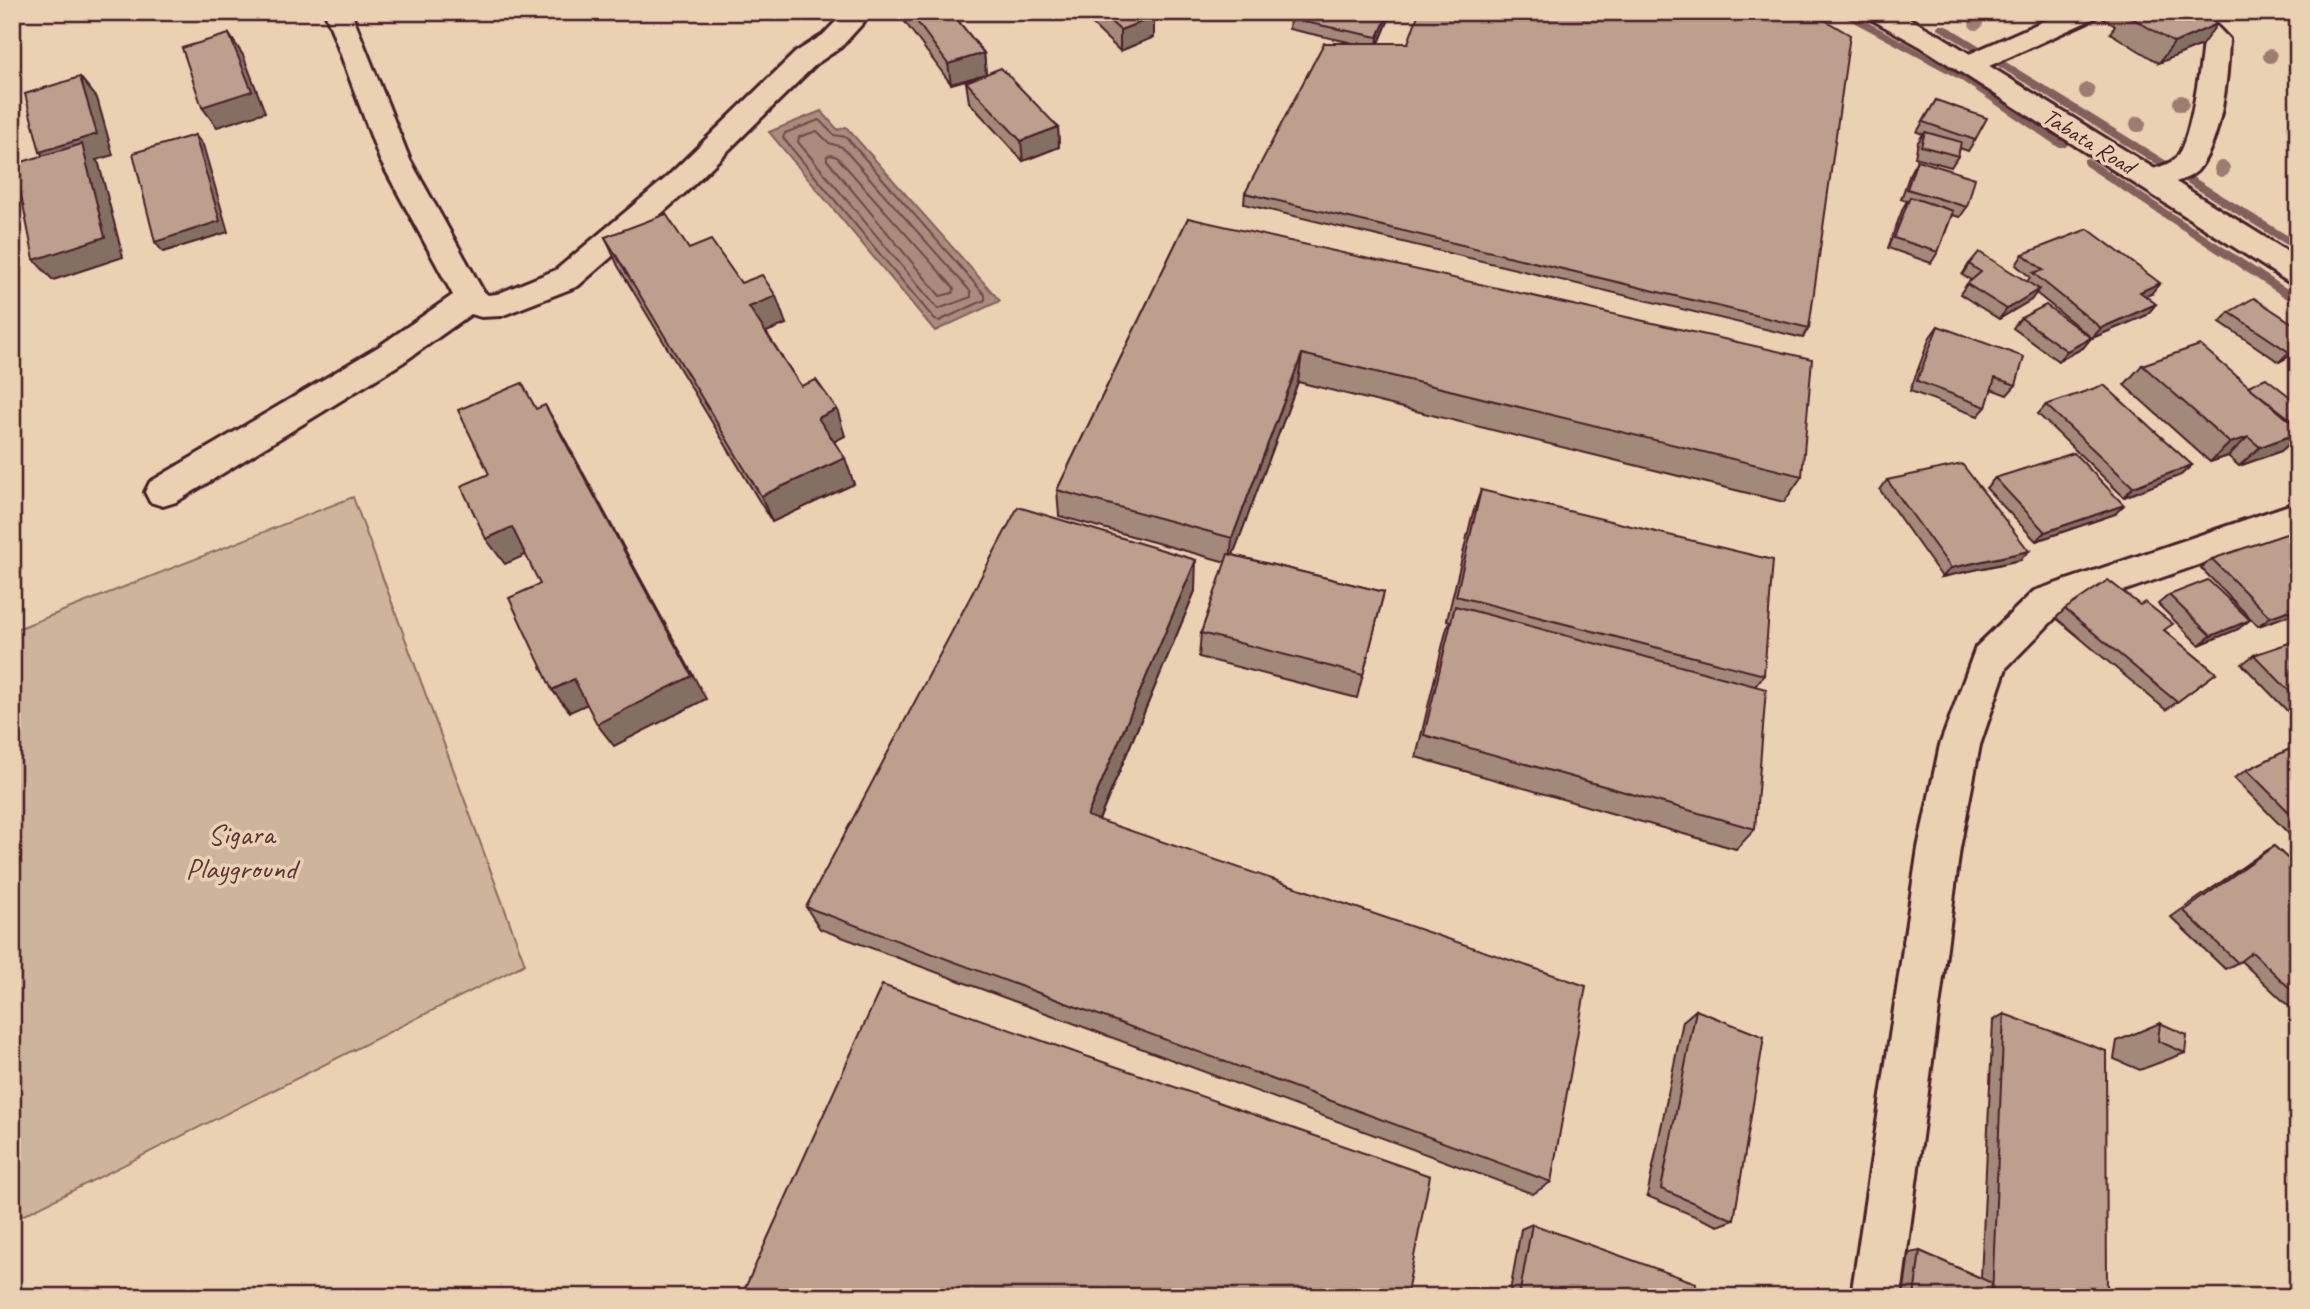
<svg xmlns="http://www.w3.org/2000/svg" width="2310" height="1309" viewBox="0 0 2310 1309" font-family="Caveat,sans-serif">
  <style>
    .green { fill: #cfb49c; stroke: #8c6a64; stroke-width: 2 }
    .water { fill: #ab8b7d; stroke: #84605c; stroke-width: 2 }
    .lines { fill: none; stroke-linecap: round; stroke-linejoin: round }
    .shore { stroke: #714a4c; stroke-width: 2 }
    .stream { fill: #84605c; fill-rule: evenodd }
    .minor-casing { stroke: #4a1f2b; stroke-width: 6 }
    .major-casing { stroke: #4a1f2b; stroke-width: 6 }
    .minor { fill: #ead1b2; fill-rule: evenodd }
    .major { fill: #ead1b2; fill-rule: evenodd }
    .tree { fill: #9d7b71 }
    .wall { fill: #a38979; stroke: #4a1f2b; stroke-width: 2 }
    .shaded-wall { fill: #846f63; stroke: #4a1f2b; stroke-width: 2 }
    .building { fill: #bd9f8d; stroke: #4a1f2b; stroke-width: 2 }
    .labels { text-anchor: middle; stroke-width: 7; stroke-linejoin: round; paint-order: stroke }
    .far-street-label { font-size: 24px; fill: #4a1f2b; stroke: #ead1b2 }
    .park-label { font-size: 30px; fill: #5e353c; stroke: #ead1b2 }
  </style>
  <rect width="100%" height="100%" fill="#ead1b2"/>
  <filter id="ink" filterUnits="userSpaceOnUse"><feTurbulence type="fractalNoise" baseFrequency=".0143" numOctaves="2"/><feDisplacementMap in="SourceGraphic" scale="14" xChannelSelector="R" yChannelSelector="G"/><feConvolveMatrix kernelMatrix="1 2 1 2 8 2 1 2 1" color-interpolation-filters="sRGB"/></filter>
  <g filter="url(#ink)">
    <polygon class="green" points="353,497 525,964 12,1221 12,631"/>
    <polygon class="water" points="821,111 838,130 846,127 1000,301 935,331 769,132"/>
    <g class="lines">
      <g class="shore">
        <polygon points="819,120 834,135 846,137 985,295 985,300 939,321 935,320 783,138 785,133"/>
        <polygon points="817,131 829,143 842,147 971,292 971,297 938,309 798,142 799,137"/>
        <polygon points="831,155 837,157 954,288 953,293 940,296 827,160 827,156"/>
      </g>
      <g class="stream">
        <polygon points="1835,12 1849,12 1965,74 2068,144 2066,147 2058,147 1957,78"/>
        <polygon points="1938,25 1946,25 2298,242 2298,252 1938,29"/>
        <polygon points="2088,158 2298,296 2298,306 2084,165 2084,159"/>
      </g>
      <defs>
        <g id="minor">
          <polygon points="325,12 351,12 410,160 483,291 488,295 497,294 556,270 666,178 796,52 823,35 845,12 873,12 841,47 816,64 686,192 578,286 501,316 481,317 471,314 402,363 176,502 163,506 150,502 145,492 150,482 378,347 453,295 380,160"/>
          <polygon points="2064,12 2099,12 2095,18 1978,71 1968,73 1958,71 1954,65 1958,59"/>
          <path d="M 2165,12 L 2203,12 L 2229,39 C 2228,76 2222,142 2197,171 C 2191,177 2181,180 2173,183 C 2161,188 2154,191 2142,188 L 2137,181 C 2146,167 2163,169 2175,159 C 2191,144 2201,64 2203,41 L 2185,24 L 2169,18 Z"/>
          <polygon points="2298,502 2298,530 2060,613 2006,668 1980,745 1960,848 1901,1297 1851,1297 1918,848 1940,745 1976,647 2034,591"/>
        </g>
        <polygon id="major" points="1865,12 1898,12 1941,36 2298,258 2298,284 2287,281 1923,48 1869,18"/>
      </defs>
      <use href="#minor" class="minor-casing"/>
      <use href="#major" class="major-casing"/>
      <use href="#minor" class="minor"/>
      <use href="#major" class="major"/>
    </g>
    <g class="tree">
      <circle cx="1976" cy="23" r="7"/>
      <circle cx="2270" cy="56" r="7"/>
      <circle cx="2087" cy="91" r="8"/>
      <circle cx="2181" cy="103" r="8"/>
      <circle cx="2138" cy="124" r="8"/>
      <circle cx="2222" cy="169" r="8"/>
    </g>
    <g class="wall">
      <polygon points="899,12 951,12 984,53 986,74 951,84 899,14"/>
      <polygon points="1079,12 1149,12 1154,37 1120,51"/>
      <polygon points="1392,12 1379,43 1809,328 1803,338 1244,204 1245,193 1353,43 1289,29 1290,19"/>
      <polygon points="2106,12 2196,12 2202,45 2159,63 2110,33 2115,26 2102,18"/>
      <polygon points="966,82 1058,127 1059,147 1023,161 969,102"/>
      <polygon points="1936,100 1975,140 1968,151 1960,148 1958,156 1951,167 1915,157 1918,142 1923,134 1917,132"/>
      <polygon points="1917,160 1967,207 1960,217 1952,215 1938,252 1931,263 1888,248 1903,208 1907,201 1901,199 1911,171"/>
      <polygon points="1188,218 1802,476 1784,502 1298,382 1233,555 1384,592 1357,698 1199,657 1201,633 1226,562 1059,516 1057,490"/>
      <polygon points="605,237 689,249 741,283 786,324 766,332 801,386 845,436 834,441 854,484 772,522 618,266"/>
      <polygon points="2023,254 2151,294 2145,296 2147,315 2092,338 2036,293 2031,300 1999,319 1960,294 1967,284 1971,280 1962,275 1969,264 2027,282 2030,277 2016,265"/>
      <polygon points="2229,312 2298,327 2298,351 2279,362 2220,322"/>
      <polygon points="2021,318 2091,338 2083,348 2058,361 2013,328"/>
      <polygon points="1938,326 2016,385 2007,395 1991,389 1986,407 1978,416 1910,391 1930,337"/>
      <polygon points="2142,365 2298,403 2298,440 2295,441 2293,440 2281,451 2239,466 2228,456 2210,462 2124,385"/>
      <polygon points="2046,405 2192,465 2181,475 2124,497 2038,414"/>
      <polygon points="1995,478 2115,514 2036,541 1986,488"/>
      <polygon points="1887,480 2020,560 1942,577 1880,490"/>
      <polygon points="1481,490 1764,675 1755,686 1755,829 1736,849 1416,757 1446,631 1450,621 1447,620 1472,516"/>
      <polygon points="2212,559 2298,612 2258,626 2201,568"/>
      <polygon points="1195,591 1099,820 1551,1182 1533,1194 820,929 806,907"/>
      <polygon points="2169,595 2238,629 2199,645 2158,604"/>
      <polygon points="2065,609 2165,631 2216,673 2166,710 2056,618"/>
      <polygon points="2298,640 2298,719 2296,720 2242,664 2254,655"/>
      <polygon points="2298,745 2298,832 2291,836 2234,778 2247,770"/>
      <polygon points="2274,846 2298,868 2298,1015 2241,961 2225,969 2171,917 2261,854"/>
      <polygon points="1696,1010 1734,1220 1718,1226 1647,1196 1683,1021"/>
      <polygon points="2004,1014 2107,1297 1903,1297 1909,1253 1920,1251 1981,1278 1993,1020"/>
      <polygon points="2160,1023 2185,1053 2140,1070 2114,1059 2117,1041"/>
      <polygon points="1532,1224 1695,1297 1509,1297 1521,1229"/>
    </g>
    <g class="shaded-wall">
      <polygon points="1389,12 1392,12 1377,47 1378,37"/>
      <polygon points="1154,17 1154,37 1120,51 1120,30"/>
      <polygon points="2217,24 2202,45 2159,63 2174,43"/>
      <polygon points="229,34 243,55 265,112 217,127 202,107"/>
      <polygon points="984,53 986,74 951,84 948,64"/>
      <polygon points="80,77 97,98 113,155 96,160 99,164 123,257 53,280 34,260 57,172 40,152"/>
      <polygon points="1058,127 1059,147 1023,161 1021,141"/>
      <polygon points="195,135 203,145 228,232 163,252 155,242"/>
      <polygon points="2160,283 2151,294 2131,302 2140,292"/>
      <polygon points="2039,289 2031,300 1999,319 2007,309"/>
      <polygon points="776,296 786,324 759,335 749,307"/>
      <polygon points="2156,304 2147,315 2092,338 2101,328"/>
      <polygon points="2091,338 2083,348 2058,361 2067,351"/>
      <polygon points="2298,347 2298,351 2279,362 2289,352"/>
      <polygon points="1302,354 1298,382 1230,563 1232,538"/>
      <polygon points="545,405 561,432 706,699 614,746 597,724"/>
      <polygon points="837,409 845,436 827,445 818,418"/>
      <polygon points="2298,433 2298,436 2281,451 2239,466 2260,447"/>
      <polygon points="2248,437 2228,456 2210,462 2230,443"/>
      <polygon points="845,458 854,484 772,522 761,496"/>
      <polygon points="2192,465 2181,475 2124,497 2133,487"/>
      <polygon points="2124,505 2115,514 2036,541 2045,532"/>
      <polygon points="512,527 530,553 505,564 486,539"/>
      <polygon points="2029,551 2020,560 1942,577 1951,568"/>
      <polygon points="1196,560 1195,591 1090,841 1087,816"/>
      <polygon points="2298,607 2298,612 2258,626 2270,617"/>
      <polygon points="2250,620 2238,629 2199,645 2211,636"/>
      <polygon points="574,679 592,702 570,712 552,690"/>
    </g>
    <g class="building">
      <polygon points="910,12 951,12 984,53 948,64"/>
      <polygon points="1100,12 1149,12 1154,17 1120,30"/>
      <polygon points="1293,12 1389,12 1378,37 1290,19"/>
      <polygon points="1419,12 1811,12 1850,35 1809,328 1245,193 1324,43 1408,43"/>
      <polygon points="2125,12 2196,12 2217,24 2174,43 2124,13"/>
      <polygon points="229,34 252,91 202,107 182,48"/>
      <polygon points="1001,68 1058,127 1021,141 966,82"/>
      <polygon points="80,77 97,134 40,152 25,94"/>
      <polygon points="1936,100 1987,118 1975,140 1923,122"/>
      <polygon points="1925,132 1961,142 1958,156 1921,146"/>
      <polygon points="195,135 220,221 155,242 133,153"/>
      <polygon points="82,144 105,237 34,260 15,164"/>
      <polygon points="1917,160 1975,178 1967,207 1907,189"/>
      <polygon points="1910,197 1953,211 1938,252 1894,238"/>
      <polygon points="666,214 689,249 711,240 741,283 762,275 776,296 749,307 801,386 816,380 837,409 818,418 845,458 761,496 605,237"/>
      <polygon points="1188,218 1812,359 1802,476 1302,354 1232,538 1057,490"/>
      <polygon points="2088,229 2160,283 2140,292 2156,304 2101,328 2033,273 2043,270 2023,254"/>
      <polygon points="1979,252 2039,289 2007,309 1967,284 1981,272 1969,264"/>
      <polygon points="2254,298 2298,327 2298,347 2289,352 2229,312"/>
      <polygon points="2046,305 2091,338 2067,351 2021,318"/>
      <polygon points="1938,326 2024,357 2016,385 1995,378 1986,407 1917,381"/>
      <polygon points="2200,345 2298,428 2298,433 2260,447 2248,437 2230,443 2142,365"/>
      <polygon points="2266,378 2298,403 2298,425 2248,386"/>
      <polygon points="522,383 536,409 545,405 692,676 597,724 574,679 552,690 509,598 540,584 512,527 486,539 461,486 489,474 458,410"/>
      <polygon points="2104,385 2192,465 2133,487 2046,405"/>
      <polygon points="2074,453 2124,505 2045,532 1995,478"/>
      <polygon points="1962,464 2029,551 1951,568 1887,480"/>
      <polygon points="1481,490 1773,560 1764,675 1456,596"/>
      <polygon points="1018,507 1196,560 1087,816 1586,986 1551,1182 806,907"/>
      <polygon points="2298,530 2298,607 2270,617 2212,559"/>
      <polygon points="1228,554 1384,592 1363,675 1201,633"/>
      <polygon points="2108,580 2140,605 2145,602 2173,624 2164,630 2216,673 2177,702 2065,609"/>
      <polygon points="2208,580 2250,620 2211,636 2169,595"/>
      <polygon points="1455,606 1766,689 1755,829 1424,735"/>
      <polygon points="2298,640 2298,700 2254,655"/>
      <polygon points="2298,745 2298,821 2247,770"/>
      <polygon points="2274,846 2298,868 2298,996 2252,952 2238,963 2184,911"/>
      <polygon points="882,985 1430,1176 1406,1297 741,1297"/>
      <polygon points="1696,1010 1764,1037 1734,1220 1661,1189"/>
      <polygon points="2004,1014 2106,1051 2107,1297 1992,1297"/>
      <polygon points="2160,1023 2187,1035 2185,1053 2158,1041"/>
      <polygon points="1532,1224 1696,1283 1695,1297 1519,1297"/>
      <polygon points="1920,1251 1992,1283 1990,1297 1914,1297"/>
    </g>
  </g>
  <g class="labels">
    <g class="far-street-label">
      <text transform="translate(2089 141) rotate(32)" y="8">Tabata Road</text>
    </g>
    <g class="park-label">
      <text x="241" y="844">Sigara<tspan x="241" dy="34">Playground</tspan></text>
    </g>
  </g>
  <rect width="2310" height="1309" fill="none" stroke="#ead1b2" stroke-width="42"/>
  <rect x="21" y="21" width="2268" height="1267" fill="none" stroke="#4a1f2b" stroke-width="2.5" filter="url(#ink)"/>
</svg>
